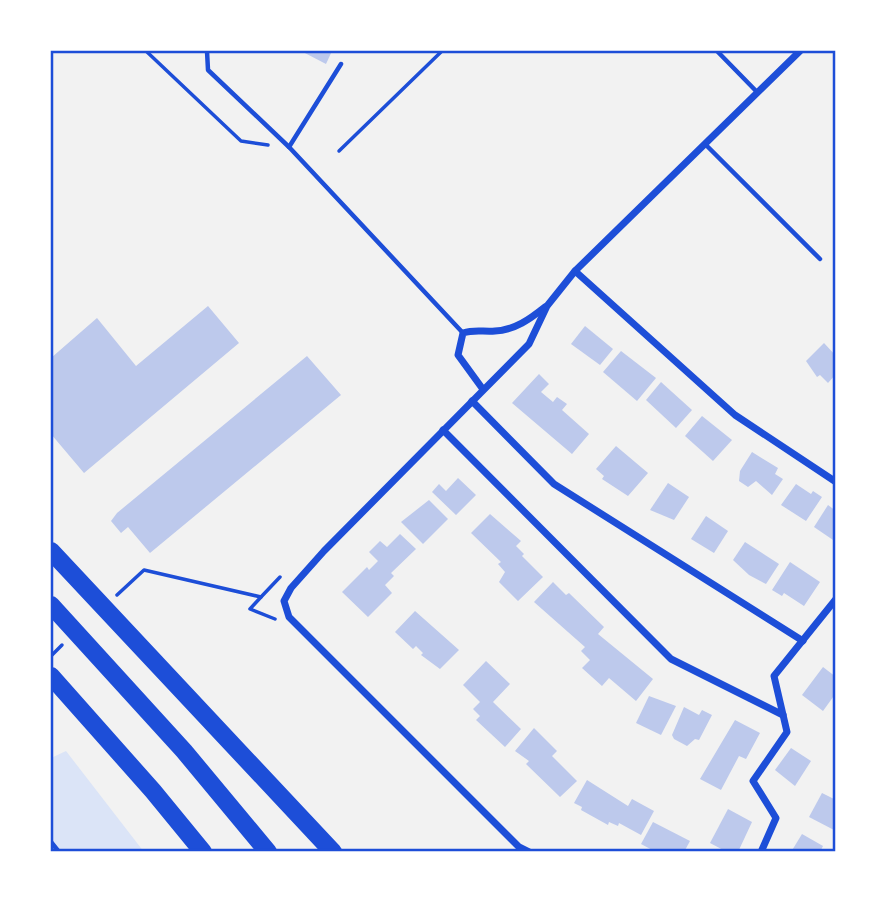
<svg xmlns="http://www.w3.org/2000/svg" width="887" height="903" viewBox="0 0 887 903" font-family="Signika,sans-serif">
  <style>
    .green { fill: #dbe4f7 }
    .building { fill: #bdc9ec }
    .lines { fill: none; stroke-linecap: round; stroke-linejoin: round }
    .path { stroke: #1d4ed8; stroke-width: 3.5 }
    .service { stroke: #1d4ed8; stroke-width: 4.5 }
    .minor { stroke: #1d4ed8; stroke-width: 7 }
    .motorway { stroke: #1d4ed8; stroke-width: 18 }
    .neatline { fill: none; stroke: #1d4ed8; stroke-width: 2.5 }
  </style>
  <rect width="100%" height="100%" fill="#f2f2f2"/>
  <polygon class="green" points="66,751 144,852 51,852 51,758"/>
  <g class="building">
    <polygon points="301,51 332,51 326,64"/>
    <polygon points="208,306 239,343 84,473 51,434 51,358 97,318 136,366"/>
    <polygon points="585,326 613,349 600,365 571,344"/>
    <polygon points="824,343 836,356 836,374 828,383 820,375 817,377 806,361"/>
    <polygon points="621,351 656,378 637,401 603,372"/>
    <polygon points="307,356 341,395 150,553 128,527 121,533 111,521 117,513"/>
    <polygon points="539,374 549,384 541,392 553,402 557,397 567,404 562,410 589,434 572,454 512,403"/>
    <polygon points="661,382 692,410 676,428 646,400"/>
    <polygon points="702,416 732,440 713,461 685,436"/>
    <polygon points="616,446 648,473 628,496 602,479 604,476 596,469"/>
    <polygon points="752,452 778,468 775,474 783,479 772,495 756,481 748,487 739,481 740,471"/>
    <polygon points="458,478 476,495 456,515 432,492 439,484 446,491"/>
    <polygon points="668,483 689,497 674,520 650,510"/>
    <polygon points="796,484 811,494 813,491 822,497 806,521 781,505"/>
    <polygon points="429,500 448,519 423,544 401,522"/>
    <polygon points="828,505 836,511 836,542 814,527"/>
    <polygon points="490,514 521,541 516,546 524,554 522,556 543,577 518,601 499,582 505,572 498,564 501,562 471,533"/>
    <polygon points="706,516 728,531 714,553 691,539"/>
    <polygon points="400,534 416,549 391,573 394,576 385,585 392,593 368,617 342,592 367,567 369,570 378,561 369,552 380,541 387,547"/>
    <polygon points="745,542 779,564 766,584 749,575 733,560"/>
    <polygon points="790,562 820,582 804,606 784,593 782,596 772,590"/>
    <polygon points="553,582 566,595 569,593 604,627 598,634 653,679 636,701 609,678 602,686 582,668 590,660 581,651 585,647 534,602"/>
    <polygon points="415,611 459,650 440,669 421,655 423,653 416,646 413,649 395,632"/>
    <polygon points="486,661 510,684 493,702 521,729 505,747 476,720 480,716 473,709 480,702 463,685"/>
    <polygon points="823,667 836,677 836,693 823,711 802,695"/>
    <polygon points="649,696 676,706 661,735 636,723"/>
    <polygon points="684,707 699,715 702,710 712,715 699,740 695,739 687,746 674,739 672,735"/>
    <polygon points="735,720 760,733 746,759 739,756 721,790 700,779"/>
    <polygon points="534,728 557,751 552,756 577,781 560,797 526,764 529,761 515,751"/>
    <polygon points="791,748 811,761 795,786 775,770"/>
    <polygon points="587,780 628,806 632,799 654,811 641,835 619,823 618,826 609,822 608,825 581,810 582,807 574,803"/>
    <polygon points="822,793 836,800 834,830 809,817"/>
    <polygon points="728,809 752,822 738,852 727,852 710,843"/>
    <polygon points="653,822 690,841 684,852 656,852 641,844"/>
    <polygon points="802,834 823,846 820,852 791,852"/>
  </g>
  <g class="lines">
    <g class="path">
      <polyline points="146,51 241,141 268,145"/>
      <polyline points="339,151 442,51"/>
      <polyline points="117,595 144,570 261,597 280,577"/>
      <polyline points="261,597 250,609 275,619"/>
      <polyline points="51,656 62,645"/>
    </g>
    <g class="service">
      <polyline points="207,51 208,70 289,147"/>
      <polyline points="717,51 757,92"/>
      <polyline points="341,64 289,147 463,333"/>
      <polyline points="705,144 820,259"/>
      <polyline points="51,842 59,852"/>
    </g>
    <g class="minor">
      <polyline points="575,271 735,415 836,482"/>
      <path d="M 482,388 L 458,355 L 463,333 C 475,329 483,332 495,331 C 515,330 530,319 545,307"/>
      <polyline points="472,401 554,484 803,641"/>
      <polyline points="443,430 671,659 783,715"/>
      <polyline points="529,852 519,847 289,617 284,601 291,588 324,551 529,344 547,306 575,271 800,51"/>
      <polyline points="761,852 776,818 753,781 787,732 774,676 836,599"/>
    </g>
    <g class="motorway">
      <polyline points="51,551 333,852"/>
      <polyline points="51,605 184,751 268,852"/>
      <polyline points="51,676 153,791 203,852"/>
    </g>
  </g>
  <rect width="887" height="903" fill="none" stroke="#ffffff" stroke-width="105"/>
  <rect x="52" y="52" width="782" height="798" class="neatline"/>
</svg>
